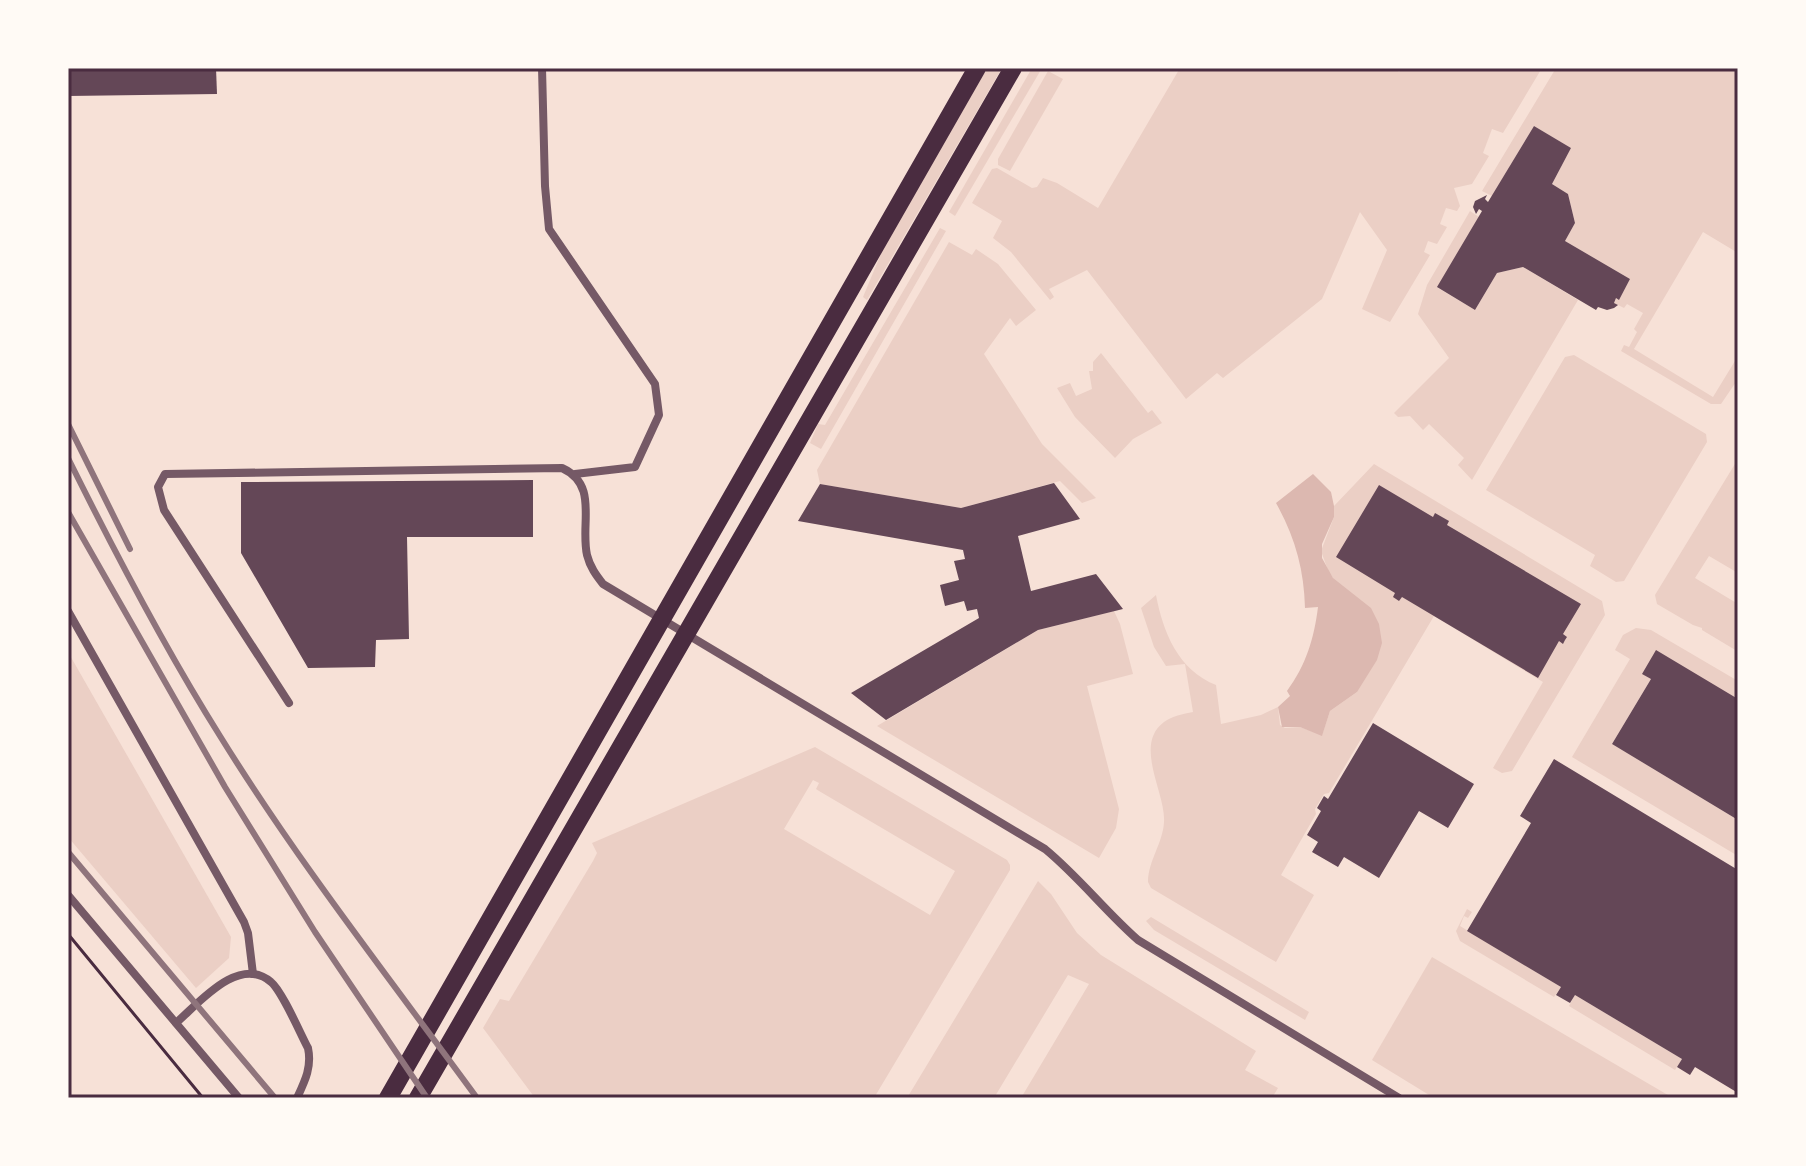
<svg xmlns="http://www.w3.org/2000/svg" width="1806" height="1166" viewBox="0 0 1806 1166" font-family="Cabin,sans-serif">
  <style>
    .green { fill: #ebcfc5; fill-rule: evenodd }
    .water { fill: #dcb8b0 }
    .building { fill: #644757 }
    .lines { fill: none; stroke-linecap: round; stroke-linejoin: round }
    .path { stroke: #4a2c40; stroke-width: 3 }
    .minor { stroke: #755966; stroke-width: 8 }
    .primary { stroke: #4a2c40; stroke-width: 18 }
    .rail { stroke: #8f747c; stroke-width: 6 }
    .neatline { fill: none; stroke: #4a2c40; stroke-width: 3 }
  </style>
  <rect width="100%" height="100%" fill="#f7e1d7"/>
  <g class="green">
    <polygon points="987,68 1002,68 867,300 863,297 883,249"/>
    <polygon points="1032,68 1042,68 955,216 949,212"/>
    <polygon points="1180,68 1395,68 1399,72 1403,68 1542,68 1503,133 1492,129 1483,153 1489,156 1472,184 1454,188 1460,206 1457,211 1446,208 1440,224 1447,227 1437,244 1428,241 1424,252 1430,255 1390,322 1362,309 1387,250 1360,212 1322,299 1223,378 1217,373 1186,399 1087,270 1049,289 1054,297 1050,300 1011,252 993,238 1002,221 972,203 992,169 997,168 1032,188 1037,187 1043,178 1057,183 1098,208"/>
    <polygon points="1556,68 1738,68 1738,253 1703,232 1634,349 1713,397 1738,356 1738,379 1721,404 1711,404 1621,351 1624,345 1629,347 1637,332 1634,329 1643,313 1627,304 1624,308 1614,303 1616,298 1619,299 1630,279 1565,241 1575,223 1568,194 1552,184 1571,148 1534,126 1492,196 1482,191"/>
    <polygon points="1048,71 1063,79 1010,171 998,165 998,159"/>
    <polygon points="1470,211 1479,217 1438,288 1475,310 1497,273 1523,267 1578,300 1472,480 1458,465 1464,458 1429,424 1423,430 1410,416 1398,417 1394,413 1449,358 1418,314 1427,285"/>
    <polygon points="940,228 946,231 821,449 810,443 818,424 825,425"/>
    <polygon points="949,242 972,255 976,249 998,264 1036,310 1016,326 1010,318 984,354 1042,444 1096,498 1082,503 1060,481 961,508 820,484 817,470"/>
    <polygon points="1101,353 1148,413 1152,410 1162,423 1133,439 1115,458 1075,417 1057,388 1070,383 1076,396 1092,389 1089,371 1093,371 1093,362"/>
    <polygon points="1574,355 1706,434 1707,442 1624,581 1616,582 1590,566 1595,555 1486,490 1565,357"/>
    <polygon points="1738,459 1738,573 1709,556 1695,578 1738,604 1737,651 1702,630 1702,628 1693,625 1657,604 1655,595"/>
    <path d="M 1374,464 L 1602,601 L 1605,615 L 1512,771 L 1502,773 L 1493,768 L 1543,682 L 1434,616 L 1329,793 L 1324,794 L 1315,809 L 1316,814 L 1281,875 L 1314,895 L 1276,962 L 1151,888 L 1148,882 C 1148,861 1163,843 1164,822 C 1166,793 1133,745 1164,722 C 1172,716 1183,714 1193,712 L 1185,664 L 1166,666 L 1154,647 L 1141,608 L 1156,595 C 1163,632 1178,670 1216,685 L 1221,724 L 1261,715 L 1278,707 L 1280,725 L 1285,728 L 1300,727 L 1322,735 L 1330,711 L 1357,692 L 1333,578 L 1329,573 L 1321,551 L 1334,517 L 1334,506 Z"/>
    <polygon points="1114,611 1120,624 1133,674 1087,686 1119,809 1116,828 1099,858 877,726 1038,630"/>
    <polygon points="1636,628 1651,630 1738,681 1737,698 1643,674 1651,679 1612,744 1738,820 1738,856 1572,757 1630,659 1615,650 1623,635"/>
    <polygon points="68,652 231,937 229,958 196,988 68,837"/>
    <path d="M 815,747 L 1007,860 L 1010,865 L 1010,870 L 874,1098 L 535,1098 L 483,1028 L 500,999 L 509,1001 L 593,861 L 597,853 L 592,843 ZM 813,780 L 819,783 L 816,789 L 819,791 L 955,871 L 930,915 L 784,829 Z"/>
    <polygon points="1038,881 1051,894 1077,933 1101,955 1256,1051 1245,1070 1278,1088 1272,1098 1021,1098 1089,984 1068,975 994,1098 907,1098"/>
    <polygon points="1467,909 1472,912 1468,918 1464,916 1460,926 1561,987 1554,997 1460,941 1456,931"/>
    <polygon points="1151,917 1309,1012 1305,1020 1154,930 1146,921"/>
    <polygon points="1432,957 1673,1098 1434,1098 1372,1060"/>
    <polygon points="1575,995 1682,1059 1675,1070 1569,1006"/>
  </g>
  <path class="water" d="M 1313,474 L 1331,492 L 1334,506 L 1334,517 L 1322,544 L 1322,558 L 1333,578 L 1371,608 L 1379,624 L 1382,643 L 1377,660 L 1357,692 L 1330,711 L 1322,736 L 1300,727 L 1282,727 L 1278,707 L 1290,696 L 1287,691 C 1306,665 1314,639 1318,607 L 1305,608 C 1304,569 1295,537 1276,503 Z"/>
  <g class="building">
    <polygon points="68,68 216,68 217,94 68,96"/>
    <polygon points="1534,126 1571,148 1552,184 1568,194 1575,223 1565,241 1630,279 1619,300 1616,298 1614,303 1618,305 1614,308 1607,310 1598,307 1596,310 1523,267 1497,273 1475,310 1437,287 1482,211 1479,209 1476,214 1473,207 1475,201 1487,195 1485,199 1488,202"/>
    <polygon points="533,480 533,537 407,537 409,639 376,640 375,667 308,668 241,553 241,482"/>
    <polygon points="1054,483 1080,519 1018,536 1031,591 1096,574 1123,609 1038,630 886,720 851,693 979,618 977,609 967,611 964,601 945,606 940,585 959,580 954,561 965,559 963,550 798,521 820,484 961,508"/>
    <polygon points="1379,485 1433,517 1435,513 1449,521 1447,525 1581,604 1563,634 1567,637 1565,640 1563,644 1559,641 1538,678 1402,597 1399,601 1393,597 1395,593 1336,557"/>
    <polygon points="1656,650 1738,699 1738,820 1612,744 1651,679 1642,674"/>
    <polygon points="1373,723 1474,784 1448,828 1419,811 1379,878 1344,857 1338,867 1312,852 1318,842 1307,835 1321,811 1317,808 1324,796 1328,799"/>
    <polygon points="1554,759 1738,870 1738,1093 1695,1067 1690,1075 1677,1067 1682,1059 1575,995 1570,1003 1556,995 1561,987 1467,931 1531,823 1520,816"/>
  </g>
  <g class="lines">
    <polyline class="path" points="68,934 203,1098"/>
    <g class="minor">
      <polyline points="542,68 545,186 549,229 655,384 659,415 635,467 575,474"/>
      <polyline points="68,611 244,922 248,933 253,974"/>
      <path d="M 289,703 L 164,510 L 158,487 L 165,474 L 562,468 C 599,485 580,523 587,555 C 590,567 596,575 603,584 L 1045,849 C 1079,877 1105,911 1138,940 L 1399,1098"/>
      <polyline points="68,895 239,1098"/>
      <path d="M 176,1023 C 198,1004 239,954 271,982 C 282,991 300,1033 308,1048 C 312,1067 305,1081 297,1098"/>
    </g>
    <g class="primary">
      <polyline points="388,1098 977,68"/>
      <polyline points="418,1098 1013,68"/>
    </g>
    <g class="rail">
      <polyline points="68,424 130,549"/>
      <path d="M 68,458 C 115,553 164,647 220,736 C 298,862 390,979 477,1098"/>
      <polyline points="68,512 225,787 315,932 427,1098"/>
      <polyline points="68,852 275,1098"/>
    </g>
  </g>
  <rect width="1806" height="1166" fill="none" stroke="#fffaf5" stroke-width="140"/>
  <rect x="70" y="70" width="1666" height="1026" class="neatline"/>
</svg>
